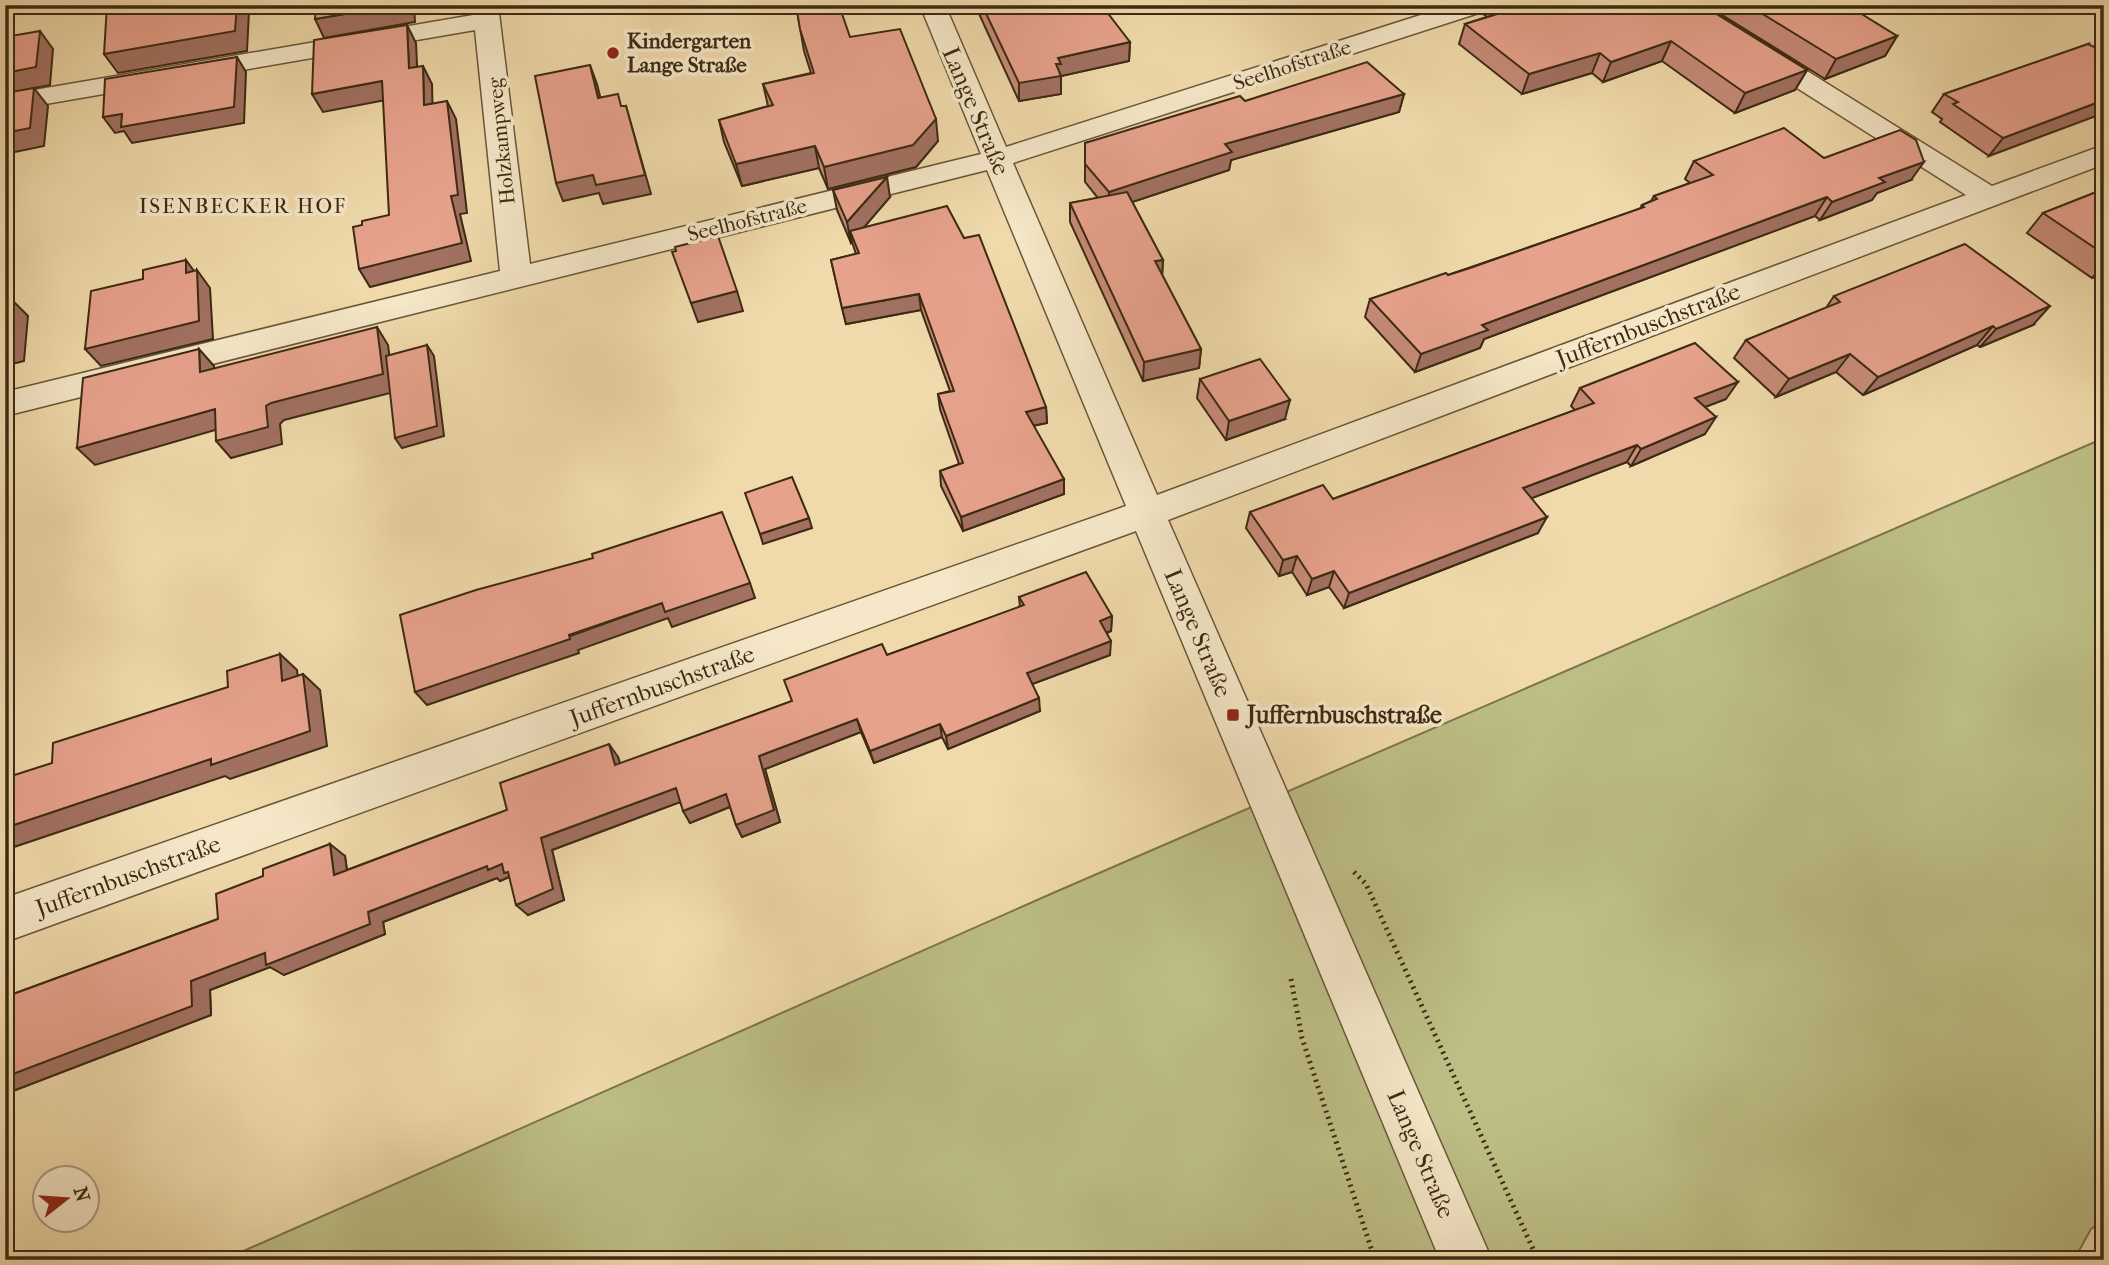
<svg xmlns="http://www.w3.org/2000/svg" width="2109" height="1265" viewBox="0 0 2109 1265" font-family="'IM FELL French Canon',serif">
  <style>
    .green { fill: #bdbe86; stroke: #7c744c; stroke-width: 2 }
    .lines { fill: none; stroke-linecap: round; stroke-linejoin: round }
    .street-casing { stroke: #695639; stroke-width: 3 }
    .path { stroke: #3c2a13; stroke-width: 5; stroke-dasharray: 2 4.5; stroke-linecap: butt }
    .street { fill: #f5e7c8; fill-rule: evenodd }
    .wall { fill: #c78b78; stroke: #3c2a13; stroke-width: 2 }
    .shaded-wall { fill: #a27162; stroke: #3c2a13; stroke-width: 2 }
    .building { fill: #e7a28c; stroke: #3c2a13; stroke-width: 2 }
    .poi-dot { fill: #8f2418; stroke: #f5e7c8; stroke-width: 2.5 }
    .labels { text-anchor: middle; stroke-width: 7; stroke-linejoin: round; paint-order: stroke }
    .far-poi-label { font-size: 21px; font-weight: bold; fill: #3c2a13; stroke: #f5e7c8; text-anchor: start }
    .far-street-label { font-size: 21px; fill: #3c2a13; stroke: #f5e7c8 }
    .far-neighbourhood-label { font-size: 21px; letter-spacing: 2px; fill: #3c2a13; stroke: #f5e7c8 }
    .street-label { font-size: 24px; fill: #3c2a13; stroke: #f5e7c8 }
    .poi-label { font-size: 24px; font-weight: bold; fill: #3c2a13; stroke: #f5e7c8; text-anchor: start }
  </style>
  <rect width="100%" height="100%" fill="#f0daab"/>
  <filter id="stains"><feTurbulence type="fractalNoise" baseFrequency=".00286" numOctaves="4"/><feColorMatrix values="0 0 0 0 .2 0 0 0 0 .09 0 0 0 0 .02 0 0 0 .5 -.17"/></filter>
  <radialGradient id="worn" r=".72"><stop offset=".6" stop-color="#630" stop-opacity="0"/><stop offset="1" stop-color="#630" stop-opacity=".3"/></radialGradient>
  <polygon class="green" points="2104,438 2104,1220 2091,1229 2074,1260 223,1260 1053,893"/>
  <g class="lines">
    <defs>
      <polygon id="street" points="472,5 498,5 530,264 981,154 920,5 945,5 1006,147 1452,5 1491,5 1488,10 1013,163 1157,495 1966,195 1674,10 1671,5 1701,5 1992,186 2104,145 2104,164 1168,520 1492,1260 1440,1260 1136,531 5,942 5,898 1126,506 987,170 5,416 5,392 500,271 475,30 5,111 5,95 473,15"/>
    </defs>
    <use href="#street" class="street-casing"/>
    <g class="path">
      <polyline points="1354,872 1366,884 1538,1260"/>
      <polyline points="1291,979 1302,1038 1375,1260"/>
    </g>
    <use href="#street" class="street"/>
  </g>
  <g class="wall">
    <polygon points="796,5 850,37 938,141 916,167 828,189 819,168 742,186 724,142 719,120 768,106 763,84 811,73 804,51"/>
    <polygon points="975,5 1093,5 1130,42 1129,61 1061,76 1061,94 1019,101"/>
    <polygon points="1486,5 1702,5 1807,70 1795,90 1735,113 1662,61 1603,82 1592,73 1522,94 1459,44 1465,24 1487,17 1483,14"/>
    <polygon points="1706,5 1851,5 1848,6 1897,36 1885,56 1825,79"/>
    <polygon points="2088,44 1989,156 1940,122 1942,119 1932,112 1944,94"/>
    <polygon points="1404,94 1399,112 1231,160 1229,170 1132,202 1163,260 1162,275 1201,349 1199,368 1143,381 1070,222 1070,203 1098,198 1085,182 1085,143 1245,101"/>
    <polygon points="1824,158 1911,180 1877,193 1872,200 1820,220 1815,216 1484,339 1480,348 1415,372 1365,317 1370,299 1448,275 1640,209 1642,205 1651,201 1654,196 1690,183 1685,179 1694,161"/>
    <polygon points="2104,189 2104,273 2092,278 2027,233 2043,213"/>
    <polygon points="833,190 890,197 864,227 1046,407 1047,423 1033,426 1064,494 963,531 941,486 940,471 959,464 940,409 938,394 950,391 921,310 846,324 831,260 856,254 852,242 851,243 837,210"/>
    <polygon points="1834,296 2033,325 1980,347 1977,345 1863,395 1836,372 1776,397 1734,358 1746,340 1826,308"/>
    <polygon points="1200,379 1285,419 1226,440 1197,398"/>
    <polygon points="1580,388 1726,399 1705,407 1705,434 1631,466 1627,462 1531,498 1538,533 1344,608 1329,587 1307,595 1292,572 1279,576 1246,528 1250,512 1333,499 1575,410 1571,406"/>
    <polygon points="1019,597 1112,616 1111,631 1107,633 1110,655 1032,684 1040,711 948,749 942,737 874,763 861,732 765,769 780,822 742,837 736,825 730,807 690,823 680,802 552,850 564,900 528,915 510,878 509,877 500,881 497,878 383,922 385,934 284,975 270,967 210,990 211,1015 5,1094 5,997 218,919 345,856 347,870 507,810 618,757 620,764 792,701 887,655 1020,607"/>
  </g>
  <g class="shaded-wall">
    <polygon points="5,5 7,5 9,8 5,26"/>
    <polygon points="237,5 246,5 249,11 247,51 118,73 104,54"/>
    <polygon points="398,5 414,5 415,22 324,38 315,19"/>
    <polygon points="407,25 416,43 418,87 409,68"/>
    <polygon points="40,31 53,49 50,85 5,94 5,73"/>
    <polygon points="1897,36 1885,56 1825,79 1836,59"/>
    <polygon points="1671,41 1662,61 1603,82 1611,62"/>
    <polygon points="1130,42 1129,61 1061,76 1061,94 1019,101 1019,83 1058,58"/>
    <polygon points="1600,53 1592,73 1522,94 1529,74"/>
    <polygon points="237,57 246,72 244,123 132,143 124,131 115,133 103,117"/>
    <polygon points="590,65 597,84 605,116 598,98"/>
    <polygon points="423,66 432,84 433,124 424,105"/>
    <polygon points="1807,70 1795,90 1735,113 1745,93"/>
    <polygon points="382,81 391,99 323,112 312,94"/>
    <polygon points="34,88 48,106 44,146 5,154 5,133"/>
    <polygon points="1404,94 1399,112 1231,160 1229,170 1108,210 1109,192 1225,144"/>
    <polygon points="2104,100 2104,113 1989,156 2003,138"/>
    <polygon points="447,101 456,119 467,213 460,214 471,261 370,287 359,269 451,196"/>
    <polygon points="626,106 651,194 603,204 599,193 563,201 556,183"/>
    <polygon points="936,119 938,141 916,167 828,189 824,167"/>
    <polygon points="815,146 819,168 742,186 736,164"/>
    <polygon points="1924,162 1911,180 1877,193 1872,200 1820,220 1832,202 1879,178"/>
    <polygon points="887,177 890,197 854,239 850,231 852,242 851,243 847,222"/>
    <polygon points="1827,197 1815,216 1484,339 1480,348 1415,372 1421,354 1482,325"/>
    <polygon points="186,260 197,275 197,270 210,288 213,339 101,366 85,349 186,273"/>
    <polygon points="1163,260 1162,279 1155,261"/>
    <polygon points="2104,265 2104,273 2092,278"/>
    <polygon points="737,291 743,311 698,322 691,303"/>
    <polygon points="919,294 921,310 846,324 842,308"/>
    <polygon points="11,299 28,316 24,361 5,366 5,344"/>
    <polygon points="2050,306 2033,325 1980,347 1996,329"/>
    <polygon points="1993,326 1977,345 1863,395 1878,377"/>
    <polygon points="377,327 388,345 394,392 284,420 280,424 282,444 231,458 216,441 266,406"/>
    <polygon points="427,345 434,356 444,436 402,448 395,438"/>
    <polygon points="199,349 214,366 215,389 200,372"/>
    <polygon points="1201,349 1199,368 1143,381 1144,362"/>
    <polygon points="1850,354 1836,372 1776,397 1789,379"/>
    <polygon points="1738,382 1726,399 1684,415 1695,398"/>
    <polygon points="1290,400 1285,419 1226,440 1229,421"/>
    <polygon points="1046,407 1047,423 1026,427 1026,412"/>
    <polygon points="215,409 229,426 95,465 77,448"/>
    <polygon points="1716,417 1705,434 1631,466 1641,449"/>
    <polygon points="1637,445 1627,462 1514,505 1523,488"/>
    <polygon points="1064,479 1064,494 963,531 961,517"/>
    <polygon points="1547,517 1538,533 1344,608 1349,593"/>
    <polygon points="809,518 812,528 763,544 760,534"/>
    <polygon points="1297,556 1292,572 1279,576 1283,560"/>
    <polygon points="1334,571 1329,587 1307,595 1312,579"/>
    <polygon points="750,583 755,598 672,627 668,618 578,650 579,653 427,705 415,692 662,603"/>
    <polygon points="1112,616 1111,631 1099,635 1100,621"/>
    <polygon points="1111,641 1110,655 1027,686 1027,673"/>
    <polygon points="280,654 297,670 300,697 282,681"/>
    <polygon points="303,674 320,690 327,746 230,779 225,776 5,850 5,828"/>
    <polygon points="1039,698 1040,711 948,749 946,736"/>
    <polygon points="857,719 861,732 765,769 780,822 742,837 736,825 759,756"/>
    <polygon points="940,724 942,737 874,763 870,751"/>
    <polygon points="609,744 618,757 624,778 615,765"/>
    <polygon points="676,788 683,801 552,850 564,900 528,915 516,905 541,838"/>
    <polygon points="726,794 732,806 690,823 683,811"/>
    <polygon points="330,844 345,856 349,886 334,875"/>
    <polygon points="502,864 513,875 516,884 509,877 500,881 497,878 383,922 385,934 284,975 270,967 210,990 211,1015 5,1094 5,1077 191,981 487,866"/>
  </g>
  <g class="building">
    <polygon points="107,5 237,5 235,31 104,54"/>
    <polygon points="316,5 398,5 315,19"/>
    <polygon points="796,5 839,5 850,37 900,29 936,119 913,145 824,167 815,146 736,164 719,120 773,105 763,84 814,73 800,29"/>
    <polygon points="982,5 1093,5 1096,9 1103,7 1130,42 1058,58 1061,64 1056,64 1061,76 1019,83"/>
    <polygon points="1504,5 1702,5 1807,70 1745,93 1671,41 1611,62 1600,53 1529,74 1465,24 1510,10"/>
    <polygon points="1748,5 1847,5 1897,36 1836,59"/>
    <polygon points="407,25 409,68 423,66 424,105 447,101 458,195 451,196 462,243 359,269 353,227 362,225 362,221 389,215 382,81 312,94 314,40"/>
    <polygon points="40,31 36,67 5,73 5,37"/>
    <polygon points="2088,44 2094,47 2104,44 2104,100 2003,138 1953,104 1958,102 1944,94"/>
    <polygon points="237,57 234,107 121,127 122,114 103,117 105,79"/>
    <polygon points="1367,62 1404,94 1225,144 1232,152 1109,192 1085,164 1085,143 1240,96 1245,101"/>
    <polygon points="590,65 598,98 618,94 621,106 626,106 645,175 596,185 593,175 556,183 535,76"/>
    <polygon points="34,88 30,128 5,133 5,93"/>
    <polygon points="1784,128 1824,158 1900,130 1916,140 1924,162 1879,178 1885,182 1832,202 1827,197 1482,325 1488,330 1421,354 1370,299 1446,273 1448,275 1470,268 1644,207 1642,205 1657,199 1654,196 1713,175 1694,161"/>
    <polygon points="887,177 847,222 833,190"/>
    <polygon points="2104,189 2104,254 2043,213"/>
    <polygon points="1127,192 1163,260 1155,261 1201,349 1144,362 1070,203"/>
    <polygon points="947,206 964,238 979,235 1046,407 1026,412 1064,479 961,517 940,471 963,463 938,394 954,391 919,294 842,308 831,260 859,253 850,231"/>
    <polygon points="718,236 737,291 691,303 672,252 676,251 675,247"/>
    <polygon points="1965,244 2050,306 1996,329 1993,326 1878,377 1850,354 1789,379 1746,340 1840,302 1834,296"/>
    <polygon points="186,260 186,273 197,270 199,321 85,349 91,291 143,279 143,270"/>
    <polygon points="11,299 6,344 5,344 5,300"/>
    <polygon points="377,327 383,374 271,403 266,406 268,427 216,441 215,409 77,448 83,378 199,349 200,372"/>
    <polygon points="1695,343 1738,382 1695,398 1716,417 1641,449 1637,445 1523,488 1547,517 1349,593 1334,571 1312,579 1297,556 1283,560 1250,512 1323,485 1333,499 1594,403 1580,388"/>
    <polygon points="427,345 437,426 395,438 386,356"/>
    <polygon points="1260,359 1290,400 1229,421 1200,379"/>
    <polygon points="792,477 809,518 760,534 745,493"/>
    <polygon points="722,512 750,583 665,612 662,603 569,635 570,639 415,692 400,615 476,590 593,558 592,554"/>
    <polygon points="1086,572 1112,616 1100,621 1111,641 1027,673 1039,698 946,736 940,724 870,751 857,719 759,756 774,810 736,825 726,794 683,811 676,788 541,838 553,889 516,905 508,872 504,873 502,864 488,870 487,866 368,912 370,924 266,965 265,953 191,981 192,1006 5,1077 5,997 218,919 216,894 263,876 263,869 330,844 334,875 507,810 500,783 609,744 615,765 792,701 784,680 882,644 887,655 1024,605 1019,597"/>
    <polygon points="280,654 282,681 303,674 310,731 211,765 211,759 5,828 5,778 52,763 53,743 228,687 227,671"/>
  </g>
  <g class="poi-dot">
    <circle cx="613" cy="53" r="7"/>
    <rect x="1226" y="708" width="14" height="14" rx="3.5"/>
  </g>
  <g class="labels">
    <g class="far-poi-label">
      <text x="627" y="48">Kindergarten<tspan x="627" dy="24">Lange Straße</tspan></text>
    </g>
    <g class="far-street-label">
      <text transform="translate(1292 65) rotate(-18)" y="7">Seelhofstraße</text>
      <text transform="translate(501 141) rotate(-96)" y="7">Holzkampweg</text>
      <text transform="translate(747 220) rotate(-14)" y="7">Seelhofstraße</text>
    </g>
    <g class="far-neighbourhood-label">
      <text x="243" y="213">ISENBECKER HOF</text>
    </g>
    <g class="street-label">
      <text transform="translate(976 111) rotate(67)" y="8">Lange Straße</text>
      <text transform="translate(1648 325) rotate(-21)" y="8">Juffernbuschstraße</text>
      <text transform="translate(1198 633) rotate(67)" y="8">Lange Straße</text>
      <text transform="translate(662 686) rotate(-20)" y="8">Juffernbuschstraße</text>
      <text transform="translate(128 876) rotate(-20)" y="8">Juffernbuschstraße</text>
      <text transform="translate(1421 1154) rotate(67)" y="8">Lange Straße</text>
    </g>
    <g class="poi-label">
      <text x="1247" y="723">Juffernbuschstraße</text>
    </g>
  </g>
  <rect width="2109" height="1265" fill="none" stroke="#f0daab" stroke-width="28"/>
  <rect x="7" y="7" width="2095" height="1251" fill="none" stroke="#3c2a13" stroke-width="3.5"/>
  <rect x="14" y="14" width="2081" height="1237" fill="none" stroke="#3c2a13" stroke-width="2"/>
  <g transform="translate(66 1199) rotate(73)"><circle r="33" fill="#f5e7c8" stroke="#ab9b80" stroke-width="2"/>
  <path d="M0-5L12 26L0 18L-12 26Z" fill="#8f2418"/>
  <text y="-10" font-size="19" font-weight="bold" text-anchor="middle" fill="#3c2a13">N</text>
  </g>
  <rect width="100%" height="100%" filter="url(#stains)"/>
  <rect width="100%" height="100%" fill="url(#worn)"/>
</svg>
